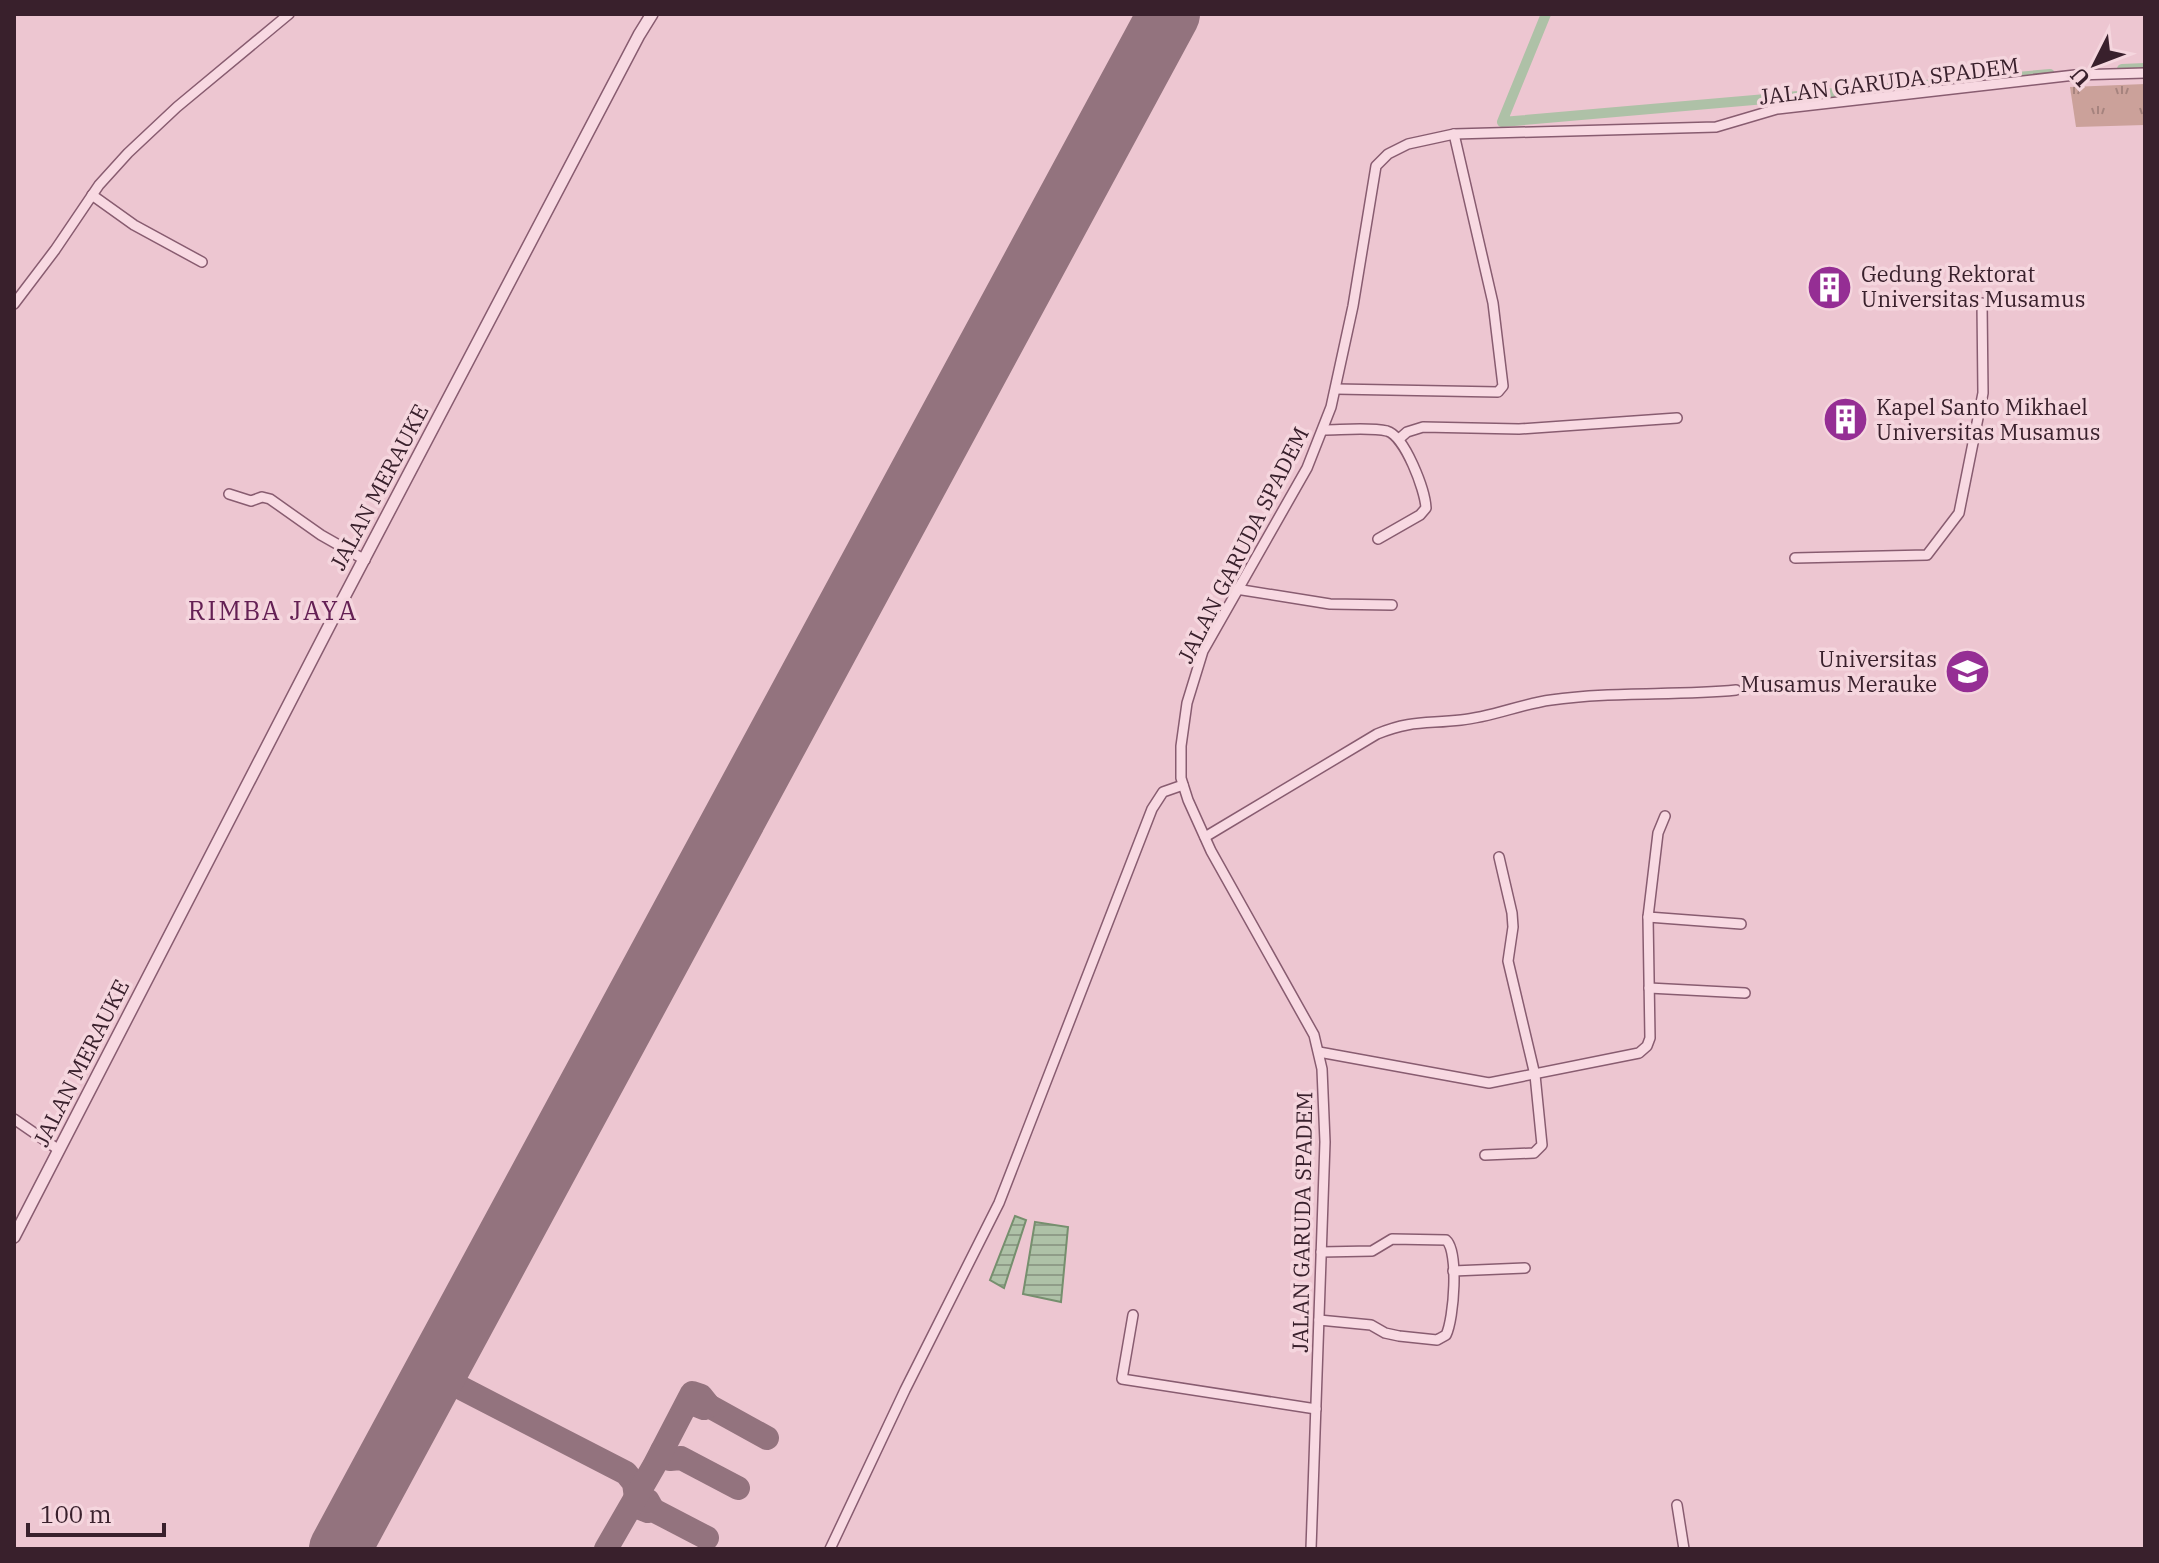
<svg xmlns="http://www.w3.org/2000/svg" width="2159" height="1563" viewBox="0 0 2159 1563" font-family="'IBM Plex Serif',serif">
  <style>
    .grass { fill: url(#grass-tufts) }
    .water { fill: url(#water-rules); stroke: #768f6e; stroke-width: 2 }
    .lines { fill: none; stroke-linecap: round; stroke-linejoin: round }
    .canal { stroke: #aec1a7; stroke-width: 10 }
    .taxiway { stroke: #93737e; stroke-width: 24 }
    .runway { stroke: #93737e; stroke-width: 62 }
    .minor-casing { stroke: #885c70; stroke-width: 12 }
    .tertiary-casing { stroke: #885c70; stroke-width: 14 }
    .minor { stroke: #f8d9e2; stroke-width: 9 }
    .tertiary { stroke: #f8d9e2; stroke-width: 11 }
    .labels { text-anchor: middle; stroke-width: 7; stroke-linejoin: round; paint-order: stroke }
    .street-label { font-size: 22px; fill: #39202c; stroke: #f5d6de }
    .poi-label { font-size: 22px; fill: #39202c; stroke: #f5d6de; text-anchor: start }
    .quarter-label { font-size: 26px; letter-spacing: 2px; fill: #642054; stroke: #f5d6de }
  </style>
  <defs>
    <pattern id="grass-tufts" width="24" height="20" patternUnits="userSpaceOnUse" patternTransform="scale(2)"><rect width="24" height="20" fill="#cba19a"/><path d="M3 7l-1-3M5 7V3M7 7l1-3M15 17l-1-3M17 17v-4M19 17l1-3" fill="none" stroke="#a6837e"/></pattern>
    <pattern id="water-rules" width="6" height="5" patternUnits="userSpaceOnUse" patternTransform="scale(2)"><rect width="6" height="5" fill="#aec1a7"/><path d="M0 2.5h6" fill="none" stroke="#8f9c88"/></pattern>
  </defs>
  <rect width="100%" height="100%" fill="#edc6d1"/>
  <polygon class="grass" points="2145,84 2145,125 2076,127 2070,87"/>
  <g class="water">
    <polygon points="1015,1216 1026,1220 1004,1288 990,1280"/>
    <polygon points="1035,1222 1068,1227 1061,1302 1023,1294"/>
  </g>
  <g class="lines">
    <g class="canal">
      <polyline points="1546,14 1502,122 2050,74"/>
      <polyline points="2122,69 2145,68"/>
    </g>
    <g class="taxiway">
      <polyline points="434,1374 626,1473 634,1483 636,1498 648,1501 653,1510"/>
      <polyline points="694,1404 704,1408 709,1406 767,1438"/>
      <polyline points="662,1451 670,1459 681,1458 738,1488"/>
      <polyline points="638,1507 648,1511 653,1510 707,1538"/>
      <polyline points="606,1549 654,1466 692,1393 701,1396 709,1406"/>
    </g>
    <polyline class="runway" points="340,1549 1169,14"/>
    <defs>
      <g id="minor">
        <polyline points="92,195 134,225 202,262"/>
        <polyline points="14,304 55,250 99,185 128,153 177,107 289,14"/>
        <polyline points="1336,389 1498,392 1503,386 1493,303 1454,134"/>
        <path d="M 1323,430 C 1341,430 1370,427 1387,431 C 1405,436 1425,490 1426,508 L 1420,515 L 1378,539"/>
        <polyline points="1399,439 1407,432 1423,427 1519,429 1677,418"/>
        <polyline points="229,494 251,501 262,497 270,499 321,535 365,560"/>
        <polyline points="1795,558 1927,555 1959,513 1983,393 1982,303"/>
        <polyline points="1236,589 1330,604 1392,605"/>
        <path d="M 1205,837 L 1377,734 C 1411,720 1426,724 1461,720 C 1492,717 1521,704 1551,700 C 1613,691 1675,696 1736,690"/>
        <polyline points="1648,917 1741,924"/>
        <polyline points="1649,988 1745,993"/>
        <polyline points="1319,1052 1489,1083 1639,1053 1647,1046 1650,1038 1648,917 1658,833 1665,816"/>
        <polyline points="14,1119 59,1150"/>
        <polyline points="1485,1155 1534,1153 1542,1145 1535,1075 1508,961 1513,927 1512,913 1499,857"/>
        <polyline points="1453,1271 1525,1268"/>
        <polyline points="1133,1315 1122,1379 1316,1409"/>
        <path d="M 1319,1320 L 1371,1325 L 1385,1333 L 1399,1336 L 1437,1340 L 1446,1335 C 1454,1319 1459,1251 1446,1240 L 1392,1239 L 1372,1251 L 1321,1252"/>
        <polyline points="1677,1505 1684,1549"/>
        <polyline points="830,1549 905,1390 999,1203 1152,809 1163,792 1183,785"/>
        <polyline points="1311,1549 1325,1142 1322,1069 1314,1035 1211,851 1188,800 1181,778 1181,746 1187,703 1203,651 1307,468 1331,407 1353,306 1376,166 1388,154 1408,144 1454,134 1716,127 1777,109 2075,75 2145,73"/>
      </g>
      <polyline id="tertiary" points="14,1237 341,603 639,35 652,14"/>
    </defs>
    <use href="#minor" class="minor-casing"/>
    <use href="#tertiary" class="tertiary-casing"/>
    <use href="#minor" class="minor"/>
    <use href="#tertiary" class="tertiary"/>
  </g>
  <defs>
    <symbol id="building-disc" viewBox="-11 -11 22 22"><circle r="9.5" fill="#952e94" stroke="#f5d6de"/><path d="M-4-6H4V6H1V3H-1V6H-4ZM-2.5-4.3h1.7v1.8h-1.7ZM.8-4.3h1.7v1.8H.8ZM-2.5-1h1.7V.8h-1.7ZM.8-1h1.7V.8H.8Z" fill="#fff"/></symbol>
    <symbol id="university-disc" viewBox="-11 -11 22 22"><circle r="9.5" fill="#952e94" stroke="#f5d6de"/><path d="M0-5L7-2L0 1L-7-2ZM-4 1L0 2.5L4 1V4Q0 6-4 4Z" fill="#fff"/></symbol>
  </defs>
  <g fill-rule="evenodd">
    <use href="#building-disc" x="1804" y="262" width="51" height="51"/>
    <use href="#building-disc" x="1820" y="394" width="51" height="51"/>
    <use href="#university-disc" x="1942" y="646" width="51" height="51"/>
  </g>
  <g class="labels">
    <g class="street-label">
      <text transform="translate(1889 81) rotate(-7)" y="8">JALAN GARUDA SPADEM</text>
      <text transform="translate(379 487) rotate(-62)" y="8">JALAN MERAUKE</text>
      <text transform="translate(1243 545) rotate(-63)" y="8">JALAN GARUDA SPADEM</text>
      <text transform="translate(81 1063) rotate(-63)" y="8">JALAN MERAUKE</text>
      <text transform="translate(1302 1222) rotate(-89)" y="8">JALAN GARUDA SPADEM</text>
    </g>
    <g class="poi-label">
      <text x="1861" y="282">Gedung Rektorat<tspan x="1861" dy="25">Universitas Musamus</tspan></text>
      <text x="1876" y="415">Kapel Santo Mikhael<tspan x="1876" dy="25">Universitas Musamus</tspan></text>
      <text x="1937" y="667" text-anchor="end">Universitas<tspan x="1937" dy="25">Musamus Merauke</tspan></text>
    </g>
    <g class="quarter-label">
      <text x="273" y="620">RIMBA JAYA</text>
    </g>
  </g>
  <rect width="2159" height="1563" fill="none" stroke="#39202c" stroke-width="32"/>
  <g transform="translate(2095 64) rotate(228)" stroke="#f5d6de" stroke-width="6" paint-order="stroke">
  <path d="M0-6L14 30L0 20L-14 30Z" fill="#39202c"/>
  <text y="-12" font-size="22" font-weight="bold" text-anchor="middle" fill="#39202c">U</text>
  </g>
  <path d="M28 1523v12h136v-12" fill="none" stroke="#39202c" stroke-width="4"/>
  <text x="40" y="1523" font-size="24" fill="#39202c" stroke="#f5d6de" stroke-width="6" paint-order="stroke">100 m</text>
</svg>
